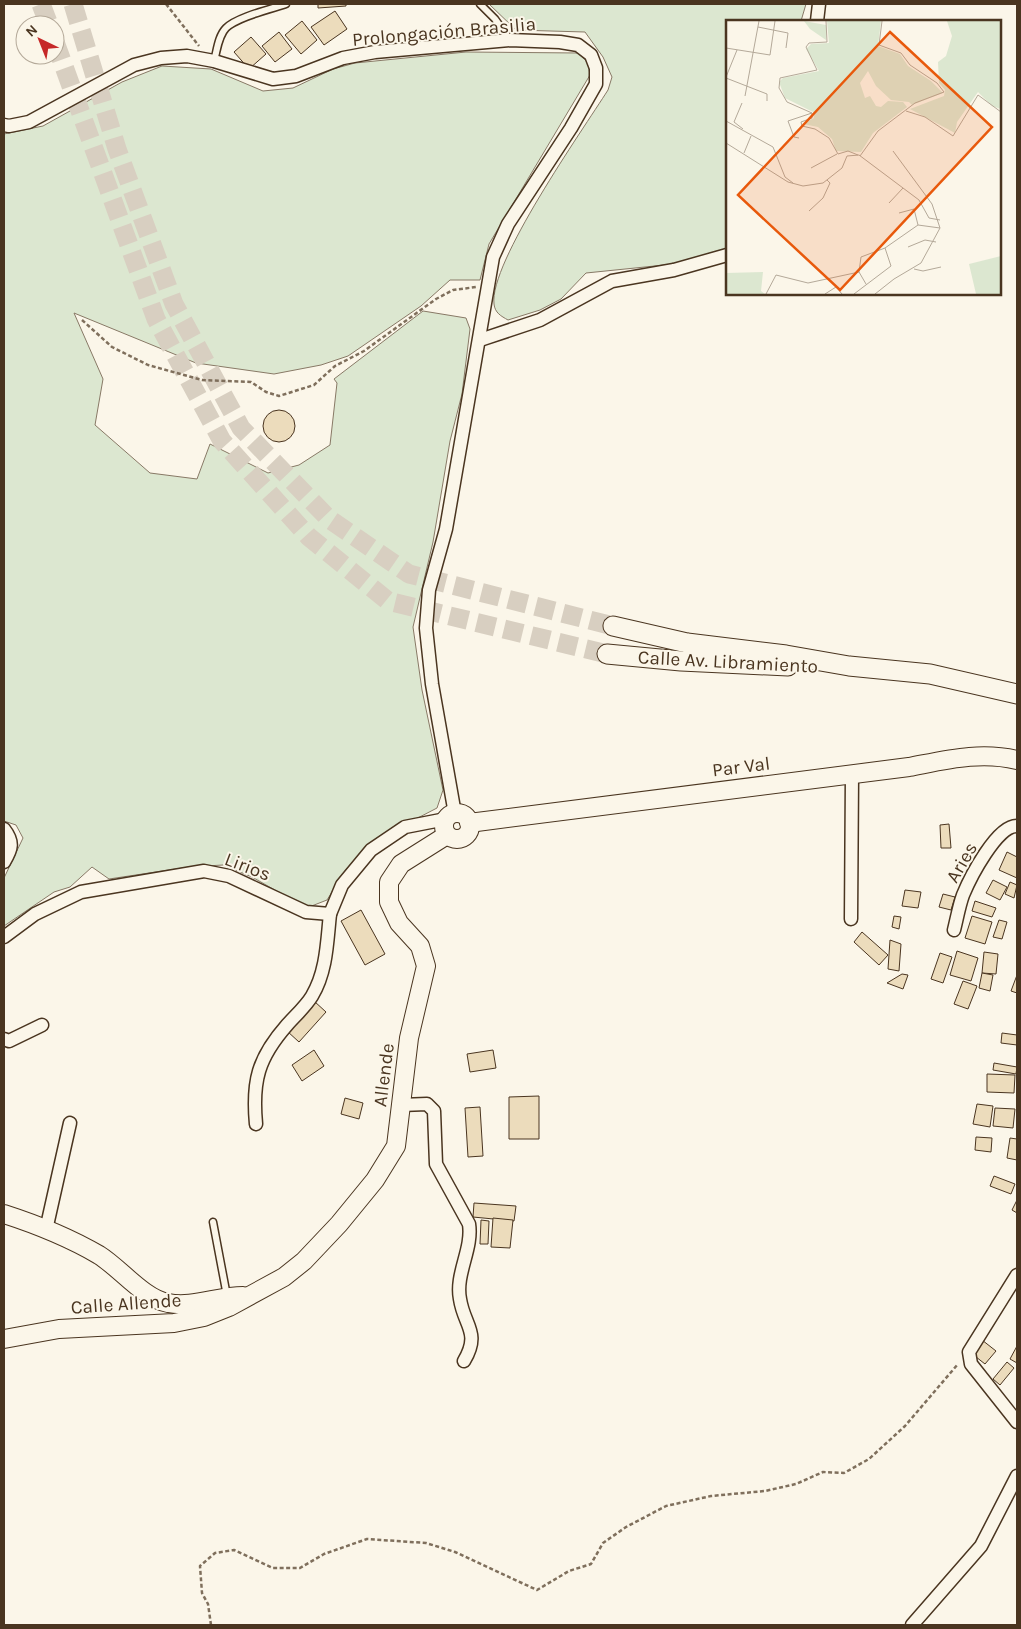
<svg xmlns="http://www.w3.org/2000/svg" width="1021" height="1629" viewBox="0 0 1021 1629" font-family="Karla,sans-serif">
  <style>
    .green { fill: #dce7d0; stroke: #887966 }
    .building { fill: #ecdcbc; stroke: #4a3520 }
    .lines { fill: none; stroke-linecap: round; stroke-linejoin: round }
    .primary-tunnel { stroke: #d8cfc1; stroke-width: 19; stroke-dasharray: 19 9; stroke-linecap: butt }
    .lane-casing { stroke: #4a3520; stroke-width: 9 }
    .street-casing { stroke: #4a3520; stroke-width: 15 }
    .secondary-casing { stroke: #4a3520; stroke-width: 20 }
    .primary-casing { stroke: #4a3520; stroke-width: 21 }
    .path { stroke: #7f6f5c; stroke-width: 2.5; stroke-dasharray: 4 2.5; stroke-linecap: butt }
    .lane { stroke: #fbf6e9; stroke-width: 6 }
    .street { stroke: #fbf6e9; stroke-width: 12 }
    .secondary { stroke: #fbf6e9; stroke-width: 18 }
    .primary { stroke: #fbf6e9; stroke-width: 19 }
    .labels { text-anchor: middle; stroke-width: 4; stroke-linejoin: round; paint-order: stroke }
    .street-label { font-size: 19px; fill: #4a3520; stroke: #fbf6e9 }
    .inset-road { fill: none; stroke: #b4a999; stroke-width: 1 }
    .view { fill: #e8590c; fill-opacity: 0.15; stroke: #e8590c; stroke-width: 2.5 }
    .inset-edge { fill: none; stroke: #4a3520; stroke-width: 2.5 }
  </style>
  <rect width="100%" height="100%" fill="#fbf6e9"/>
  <g class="green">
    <path d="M 489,4 L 806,4 L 801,21 L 727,21 L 727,250 L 684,263 L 586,273 L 561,299 L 540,310 L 508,320 C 501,316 495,313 494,304 C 489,263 582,131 608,90 L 612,77 L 603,57 L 585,32 L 516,30 Z"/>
    <polygon points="466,52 579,53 588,63 590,75 489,244 480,280 450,280 421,306 348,356 321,365 274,374 196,363 74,313 103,379 95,425 150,473 197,479 210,444 268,473 299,465 330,445 337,383 334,379 423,311 466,318 470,329 462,394 450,441 433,542 413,627 422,690 443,790 437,808 383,836 347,868 327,900 309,907 287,897 252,877 223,865 189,867 109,879 92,867 70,887 54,892 4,926 4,878 23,838 16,825 4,821 4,134 43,126 122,82 162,66 211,69 263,91 293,88 333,69 355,63"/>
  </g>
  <g class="building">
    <polygon points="318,4 346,4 346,6 318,8"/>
    <polygon points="335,11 347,29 324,45 311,27"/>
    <polygon points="302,21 317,40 301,54 285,35"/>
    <polygon points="279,32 292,49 275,62 262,46"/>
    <polygon points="251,37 266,54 249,69 234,52"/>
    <circle cx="279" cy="426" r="16"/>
    <polygon points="949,824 951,848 941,848 940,825"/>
    <polygon points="1007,852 1017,857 1017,878 999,870"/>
    <polygon points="993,880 1007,887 1000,900 986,893"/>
    <polygon points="1010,882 1017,885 1014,898 1005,894"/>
    <polygon points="905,890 921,892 918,908 902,906"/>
    <polygon points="943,894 955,897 951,910 939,907"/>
    <polygon points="975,901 996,908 992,917 972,911"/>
    <polygon points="361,910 385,954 365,965 341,921"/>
    <polygon points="894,916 901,917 899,929 892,927"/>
    <polygon points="972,916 992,922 985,944 965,938"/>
    <polygon points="999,920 1007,922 1002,939 993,937"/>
    <polygon points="862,932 888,955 879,965 854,942"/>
    <polygon points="890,940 901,944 899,971 888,969"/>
    <polygon points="957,951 978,958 971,981 950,975"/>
    <polygon points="984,952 998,954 996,974 982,973"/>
    <polygon points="940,953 952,957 943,983 931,979"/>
    <polygon points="982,973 993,975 990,991 979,988"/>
    <polygon points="902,974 908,975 903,989 887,983"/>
    <polygon points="1017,975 1017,993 1011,991"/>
    <polygon points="963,981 977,986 968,1009 954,1004"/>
    <polygon points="314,1001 326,1012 299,1042 287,1031"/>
    <polygon points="1002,1033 1017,1035 1017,1045 1001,1043"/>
    <polygon points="314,1050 324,1066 302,1081 292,1065"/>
    <polygon points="493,1050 496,1068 470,1072 467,1054"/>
    <polygon points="994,1063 1017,1067 1016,1074 993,1070"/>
    <polygon points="987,1074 1015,1075 1014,1093 987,1092"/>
    <polygon points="539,1096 539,1139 509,1139 509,1097"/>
    <polygon points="345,1098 363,1103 359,1119 341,1114"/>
    <polygon points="977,1104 993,1106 990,1127 973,1124"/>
    <polygon points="480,1107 483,1156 468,1157 465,1108"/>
    <polygon points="995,1108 1015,1109 1013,1128 993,1126"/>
    <polygon points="976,1137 992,1138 991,1152 975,1150"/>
    <polygon points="1010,1138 1017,1139 1017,1160 1007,1158"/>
    <polygon points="994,1176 1015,1184 1011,1194 990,1186"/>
    <polygon points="1017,1200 1017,1213 1012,1210"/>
    <polygon points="474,1203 516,1206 514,1221 473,1217"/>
    <polygon points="493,1218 513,1220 510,1248 491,1247"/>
    <polygon points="481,1220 489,1221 488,1244 480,1244"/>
    <polygon points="982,1340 996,1351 985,1364 971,1353"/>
    <polygon points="1017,1346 1017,1363 1010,1359"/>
    <polygon points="1007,1362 1014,1368 1000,1385 993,1379"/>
  </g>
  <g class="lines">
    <g class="primary-tunnel">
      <polyline points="41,4 49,25"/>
      <polyline points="73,4 117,149 174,304 241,428 329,519 409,574 613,626"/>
      <polyline points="55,42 156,319 222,441 309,537 388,601 607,654"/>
    </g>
    <defs>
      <g id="lane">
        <polyline points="480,4 495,19 510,40"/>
        <path d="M 214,61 C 217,51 218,36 226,28 C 237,17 271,9 286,4"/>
        <polyline points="213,1222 227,1296"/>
      </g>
      <g id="street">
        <polyline points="817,21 819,4"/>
        <polyline points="4,125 9,126 29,122 134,65 161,58 187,56 214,61 273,79 296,76 343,58 375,52 510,40 560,42 578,45 591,55 596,68 596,84 571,128 508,224 493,257 446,529 429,590 426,628 432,684 455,814"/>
        <polyline points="480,340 540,320 612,281 674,270 727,255"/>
        <path d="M 4,829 C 14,842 12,849 4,862"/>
        <polyline points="851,919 852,774"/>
        <path d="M 954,930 C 957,918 959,906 963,895 C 970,878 997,825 1017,826"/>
        <polyline points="4,937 35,914 81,892 204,871 229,876 306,912 330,914 342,885 371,850 405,827 446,819"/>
        <polyline points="4,1039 9,1041 42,1025"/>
        <path d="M 401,1105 L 427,1104 L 434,1111 L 436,1164 L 469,1224 C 473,1249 455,1274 460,1299 C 464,1326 481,1332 464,1361"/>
        <path d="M 256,1124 C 252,1081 258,1058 287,1025 C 295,1016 306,1006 312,996 C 327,971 327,941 330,914"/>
        <polyline points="46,1230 70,1123"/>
        <polyline points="1017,1275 969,1352 971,1364 1017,1422"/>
        <polyline points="912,1625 981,1546 1017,1476"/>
      </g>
      <g id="secondary">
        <circle cx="457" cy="826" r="13"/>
        <path d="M 469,823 L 909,767 C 946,760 980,751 1017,760"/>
        <path d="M 4,1214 C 35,1224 70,1238 99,1255 C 120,1268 144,1299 168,1303 C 192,1308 218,1296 243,1296"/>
        <polyline points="4,1339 59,1329 174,1323 204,1317 229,1307 284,1277 304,1261 339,1224 375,1180 396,1146 409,1038 426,966 420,946 399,923 389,902 389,882 401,864 447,835"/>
      </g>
      <g id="primary">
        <polyline points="613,626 687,643 786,655 849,666 930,674 1017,694"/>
        <polyline points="607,654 681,661 788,666"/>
      </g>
    </defs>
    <use href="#lane" class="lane-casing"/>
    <use href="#street" class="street-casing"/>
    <use href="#secondary" class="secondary-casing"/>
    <use href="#primary" class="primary-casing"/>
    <g class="path">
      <polyline points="166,4 199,46"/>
      <polyline points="82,320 112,347 148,365 202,380 251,382 266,392 279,396 314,385 335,366 364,351 436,299 453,290 476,287"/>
      <polyline points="211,1625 208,1604 202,1593 200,1566 215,1553 234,1550 273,1568 300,1568 324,1554 367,1539 426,1543 455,1552 537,1590 569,1571 591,1564 603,1543 626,1527 666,1506 711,1496 765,1491 796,1484 823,1472 844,1473 869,1459 905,1426 958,1364"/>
    </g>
    <use href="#lane" class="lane"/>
    <use href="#street" class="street"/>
    <use href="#secondary" class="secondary"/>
    <use href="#primary" class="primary"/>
  </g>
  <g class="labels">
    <g class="street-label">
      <text transform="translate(444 31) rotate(-5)" y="7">Prolongación Brasilia</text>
      <text transform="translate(728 661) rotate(3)" y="7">Calle Av. Libramiento</text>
      <text transform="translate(741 766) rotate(-7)" y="7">Par Val</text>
      <text transform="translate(961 862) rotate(-60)" y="7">Aries</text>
      <text transform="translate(248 866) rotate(21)" y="7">Lirios</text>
      <text transform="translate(383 1075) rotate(-83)" y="7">Allende</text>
      <text transform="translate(126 1303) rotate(-4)" y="7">Calle Allende</text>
    </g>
  </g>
  <g transform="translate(726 20)">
    <rect width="275" height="275" fill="#fbf6e9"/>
    <path d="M 78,1 L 100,5 L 100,20 L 84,9 ZM 101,1 L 155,1 L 152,26 L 174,34 L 182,46 L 205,61 L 217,73 L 186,85 L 183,82 L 165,80 L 150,66 L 142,51 L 134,63 L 139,78 L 144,76 L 150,86 L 155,87 L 162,81 L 177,82 L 181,87 L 147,113 L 135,132 L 110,131 L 106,119 L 92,107 L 77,104 L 88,98 L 87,92 L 59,78 L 53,62 L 57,58 L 93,51 L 80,29 L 85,24 L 103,23 ZM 221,1 L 275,1 L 275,89 L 266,86 L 252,72 L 231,102 L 229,113 L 184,89 L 218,76 L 219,70 L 213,63 L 212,42 L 220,36 L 226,16 ZM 275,236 L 275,274 L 250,274 L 243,244 ZM 37,252 L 35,271 L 39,274 L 0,274 L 0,253 Z" fill="#dce7d0"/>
    <path class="inset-road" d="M 100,1 L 101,22 L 83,23 L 80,27 L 91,50 L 54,58 L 53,68 L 61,82 L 86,93 L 86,98 L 75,102 L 76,106 L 89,109 L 103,118 L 112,134 L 122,131 L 132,135M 32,7 L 62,13 L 60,28M 0,28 L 44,35 L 49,1M 0,57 L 11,30M 0,58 L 41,74 L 41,81M 19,76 L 33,1M 16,83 L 8,102 L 17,109M 180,91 L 199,97 L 227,116 L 252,75 L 275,92M 0,101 L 47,127 L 59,157 L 67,163M 73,118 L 68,117 L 62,101 L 86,93M 0,123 L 62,162 L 77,166 L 97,163 L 116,148 L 121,136 L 133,135 L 193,180 L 203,198 L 214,200M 18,133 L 25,116M 134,136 L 152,111 L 189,83 L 218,72 L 211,63 L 184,45 L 175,33 L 153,25 L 156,1M 85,148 L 111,134M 163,183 L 177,168M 83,191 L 97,178 L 104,163 L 101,160M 173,193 L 188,189 L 192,205M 182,227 L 199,220 L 210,222M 188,249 L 197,251 L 215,247M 140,264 L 133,252 L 135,237 L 159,228 L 192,205 L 214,208M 40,274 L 50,255 L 82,263 L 133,252M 99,274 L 110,267 L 116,274M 128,274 L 165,246 L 159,228M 149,274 L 168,259 L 195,243 L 214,208 L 206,184 L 167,131"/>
    <path class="view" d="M 164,12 L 266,107 L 114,270 L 12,175 Z"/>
    <rect width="275" height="275" class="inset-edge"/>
  </g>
  <rect width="1021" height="1629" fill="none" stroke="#4a3520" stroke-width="10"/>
  <g transform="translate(40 40) rotate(317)"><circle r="24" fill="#fbf6e9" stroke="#b4a999"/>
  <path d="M0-4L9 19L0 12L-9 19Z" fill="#c62828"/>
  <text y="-8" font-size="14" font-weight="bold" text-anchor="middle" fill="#4a3520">N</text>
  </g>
</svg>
